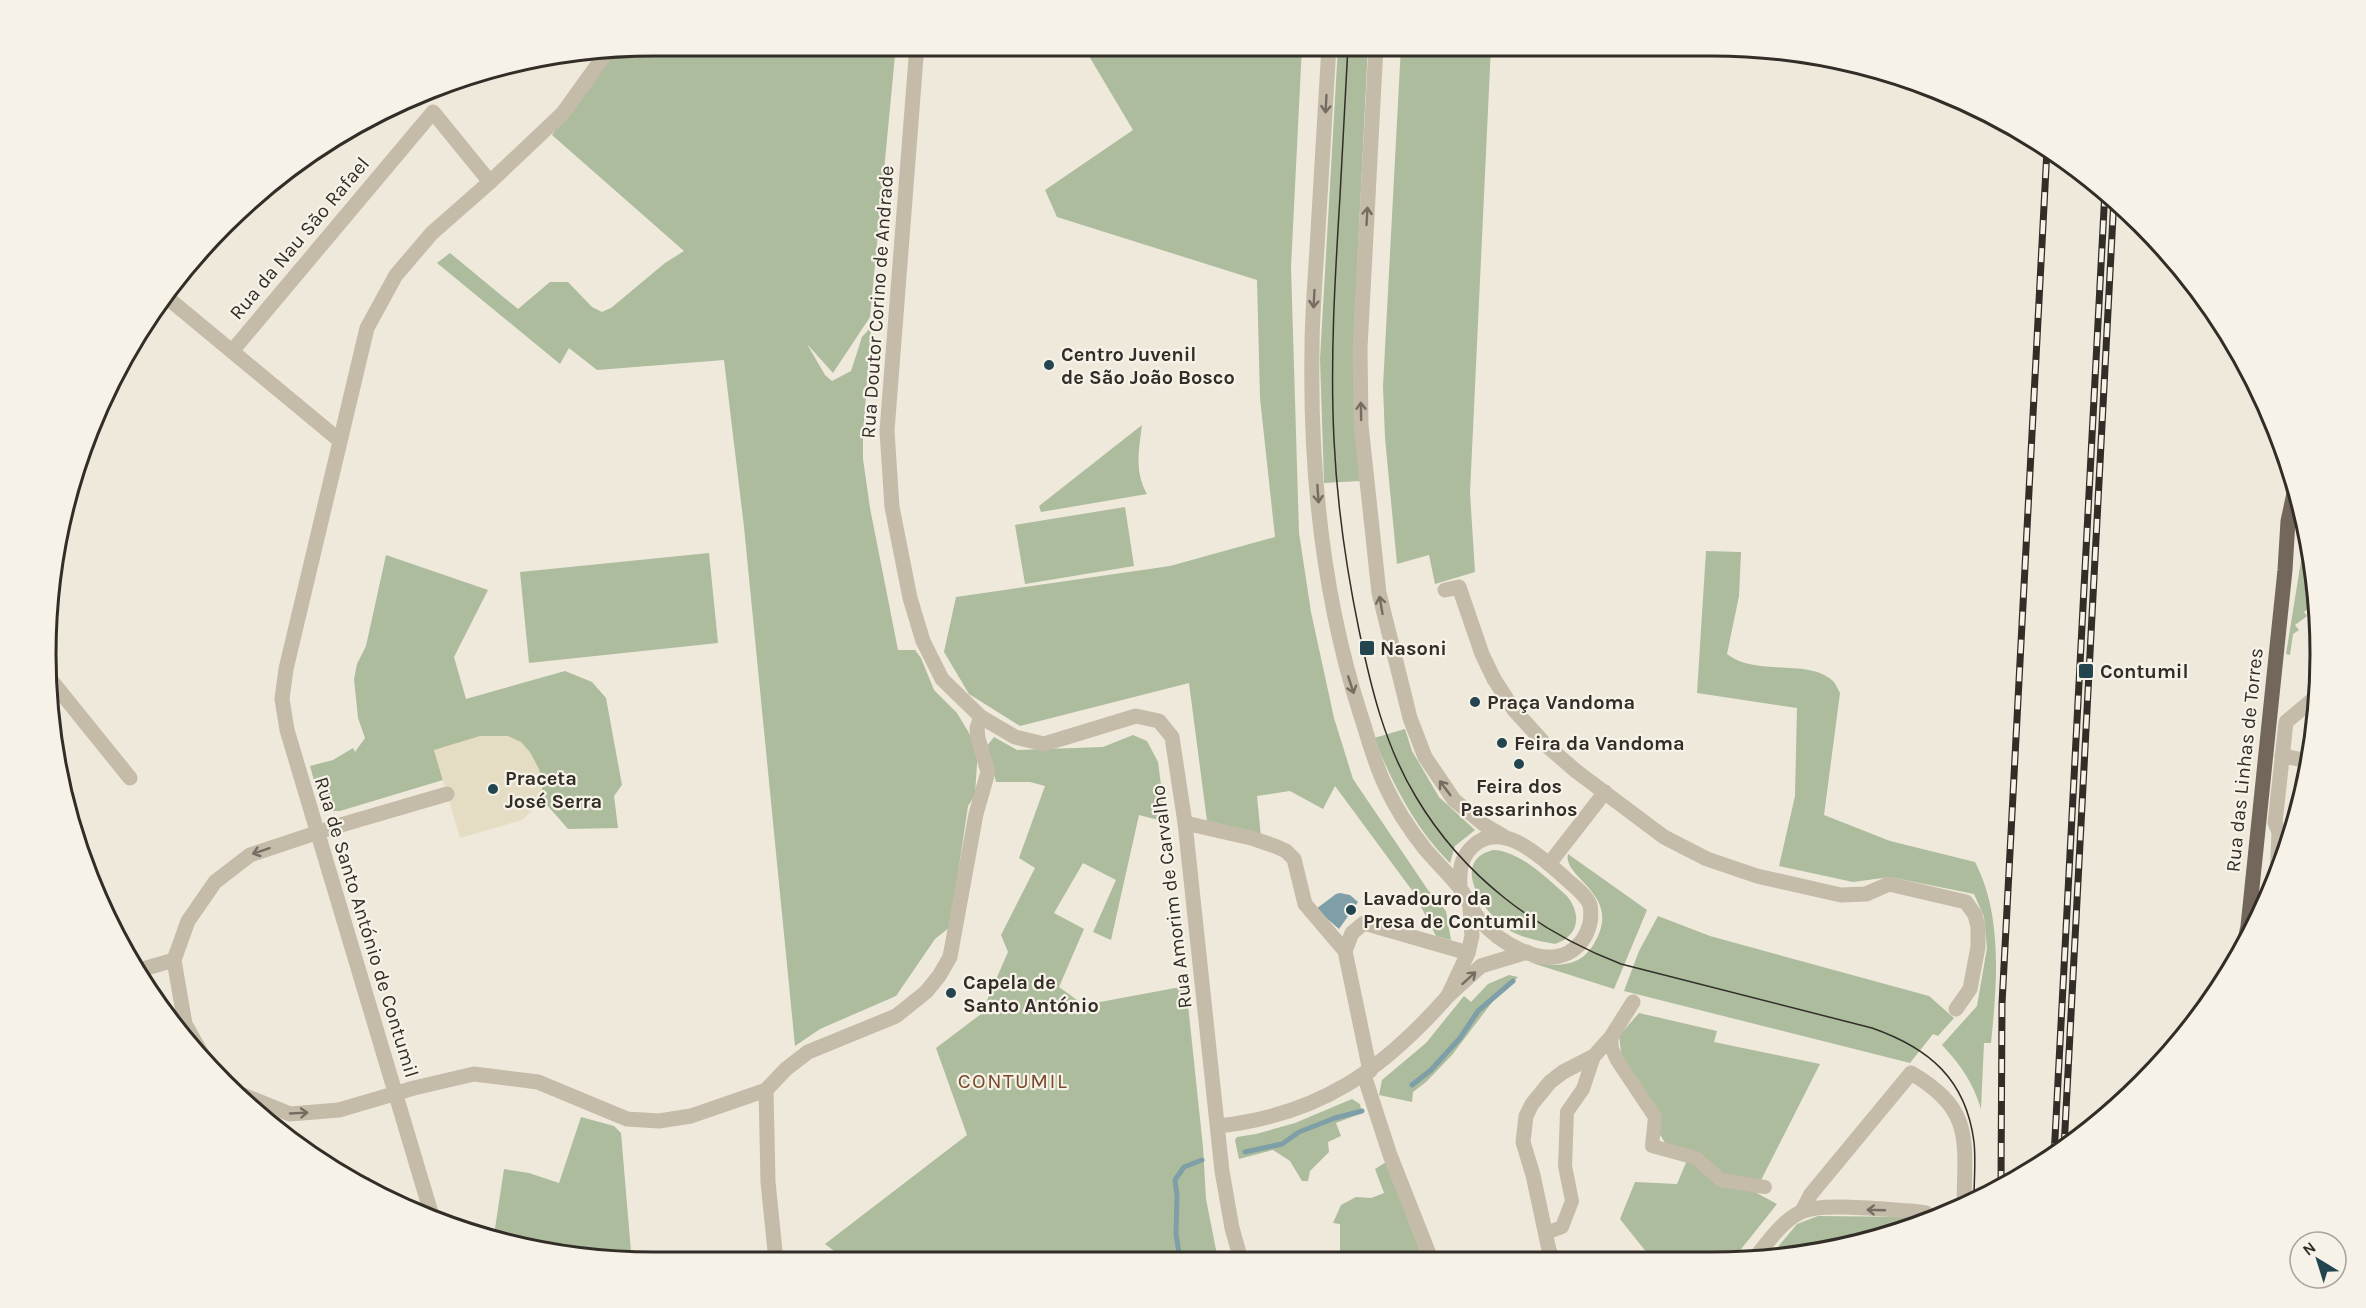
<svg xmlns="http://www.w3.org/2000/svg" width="2366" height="1308" viewBox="0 0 2366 1308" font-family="Karla,sans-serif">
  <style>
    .green { fill: #acbc9d }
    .plaza { fill: #e5dcc4 }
    .water { fill: #7e9fa8 }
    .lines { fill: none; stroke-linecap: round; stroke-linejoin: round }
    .stream { stroke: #7e9fa8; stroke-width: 5 }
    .pedestrian { stroke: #c5bba9; stroke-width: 14 }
    .minor { stroke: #c5bba9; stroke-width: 15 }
    .tertiary { stroke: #c5bba9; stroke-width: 15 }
    .primary { stroke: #73675b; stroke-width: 15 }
    .tram { stroke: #332d28; stroke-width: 1.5 }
    .rail-casing { stroke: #332d28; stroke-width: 7 }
    .rail { stroke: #f7f2e7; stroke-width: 4.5; stroke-dasharray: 14; stroke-linecap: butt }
    .oneway { stroke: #756d62 }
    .poi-dot { fill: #224550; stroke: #f7f2e7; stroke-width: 2 }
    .labels { text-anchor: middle; stroke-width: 4.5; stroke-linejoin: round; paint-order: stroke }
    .street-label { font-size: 20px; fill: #332d28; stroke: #f7f2e7 }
    .poi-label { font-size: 20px; font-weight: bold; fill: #332d28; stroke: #f7f2e7; text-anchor: start }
    .neighbourhood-label { font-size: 21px; letter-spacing: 1.5px; fill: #794a2a; stroke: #f7f2e7 }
    .rim { fill: none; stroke: #332d28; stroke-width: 3 }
  </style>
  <rect width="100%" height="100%" fill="#efe9dc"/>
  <g class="green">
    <polygon points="654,45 896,45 870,317 833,373 807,344 825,375 832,381 851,371 862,337 871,327 863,435 863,459 870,508 898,650 915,650 921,658 934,690 957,713 978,748 975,795 968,806 950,927 935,939 896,996 820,1029 795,1046 744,527 724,360 597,370 569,348 560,364 437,263 450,253 518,309 550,282 568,282 592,307 602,312 611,308 665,263 684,251 552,135 604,61 623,48"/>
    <polygon points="1083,46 1302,46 1291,267 1299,533 1311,612 1334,718 1353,779 1428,890 1446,911 1451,940 1436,936 1414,893 1335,786 1323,809 1290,791 1257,796 1261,837 1207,821 1189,683 1020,726 969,694 944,652 956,597 1170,566 1275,537 1260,398 1257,280 1057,217 1045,190 1133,130"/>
    <polygon points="1338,46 1368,46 1353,350 1360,481 1324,483 1320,359"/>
    <polygon points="1401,46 1491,46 1470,493 1475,572 1435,584 1429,555 1397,564 1385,438 1383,386"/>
    <path d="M 1142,425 C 1139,449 1134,471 1147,494 L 1041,512 L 1039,506 Z"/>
    <polygon points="1125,507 1134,566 1025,584 1015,525"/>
    <polygon points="2306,530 2311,559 2305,593 2313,604 2304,612 2307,616 2295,625 2299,630 2293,634 2290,655 2286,654"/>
    <path d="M 1706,551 L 1741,552 L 1739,596 L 1727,654 C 1756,677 1808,658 1833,681 C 1836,684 1838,690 1840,693 L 1824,815 L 1890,841 L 1975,862 C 2003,916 1997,983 1991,1043 L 1984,1043 L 1981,1109 C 1973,1083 1961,1065 1942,1045 L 1977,1006 L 1987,948 L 1984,917 L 1974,894 L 1890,877 L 1853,882 L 1779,866 L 1795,796 L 1797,708 L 1697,693 Z"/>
    <polygon points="709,553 718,643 529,663 520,572"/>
    <polygon points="386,555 488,590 454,657 466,699 565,671 592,682 606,698 622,785 614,796 618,828 568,829 540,797 543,784 434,750 443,780 340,811 330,811 321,806 310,766 333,760 353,748 355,752 365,738 358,718 354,679 357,664 366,646"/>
    <path d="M 1405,729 L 1412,751 L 1439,797 L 1475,830 L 1455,846 L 1450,863 C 1414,827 1393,784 1374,738 Z"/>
    <polygon points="1133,735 1147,741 1158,762 1166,822 1139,815 1111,940 1093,932 1116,880 1083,863 1054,913 1084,929 1059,987 1084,1005 1186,986 1203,1147 1206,1199 1218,1260 847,1261 825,1244 967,1135 936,1048 981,1014 1008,952 1001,935 1035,868 1019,858 1045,786 1030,782 996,782 987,746 994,737 1017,750 1103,747"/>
    <path d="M 1493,850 C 1521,851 1547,879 1567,896 C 1582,915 1579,936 1555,944 C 1537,941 1517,937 1503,926 C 1482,909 1450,861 1493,850 Z"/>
    <path d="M 1568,854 L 1647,910 L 1614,989 L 1529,962 C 1553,965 1576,970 1592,947 C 1627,895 1562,879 1568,854 Z"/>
    <polygon points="1658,916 1710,936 1929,996 1954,1018 1938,1036 1933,1034 1910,1063 1624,991 1639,951"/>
    <polygon points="1509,975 1518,977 1493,1001 1452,1055 1426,1082 1413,1092 1412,1102 1379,1095 1382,1080 1426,1043 1464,996 1471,1002 1488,984"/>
    <polygon points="1639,1013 1717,1031 1714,1042 1820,1064 1755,1192 1777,1204 1734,1258 1671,1258 1669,1256 1665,1258 1651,1258 1620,1219 1635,1182 1677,1184 1688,1158 1667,1146 1659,1133 1623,1068 1619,1036"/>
    <polygon points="1352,1099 1360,1104 1362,1113 1336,1123 1341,1136 1328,1142 1329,1152 1310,1171 1308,1181 1302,1181 1290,1161 1273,1150 1239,1159 1235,1140 1237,1137 1256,1134 1295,1123"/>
    <polygon points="581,1117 614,1126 621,1133 631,1252 605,1260 496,1242 485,1238 494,1235 504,1169 529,1173 559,1183"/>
    <polygon points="1386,1162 1423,1259 1340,1259 1340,1224 1333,1223 1341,1205 1356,1197 1371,1198 1384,1193 1375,1169"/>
    <polygon points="369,1177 375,1192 345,1179"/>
    <polygon points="1818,1216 1910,1217 1922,1224 1908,1231 1791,1258 1776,1258 1772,1254 1797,1224"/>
  </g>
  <polygon class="plaza" points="480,736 508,736 521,742 530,752 539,769 543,784 540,797 533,810 522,820 460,838 434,750"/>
  <polygon class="water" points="1340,893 1350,895 1358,902 1339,929 1316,909 1336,894"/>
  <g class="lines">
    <g class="stream">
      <polyline points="1412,1085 1431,1070 1460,1038 1478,1011 1513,981"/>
      <polyline points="1245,1152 1282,1144 1299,1132 1335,1118 1362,1111"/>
      <polyline points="1180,1260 1176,1234 1177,1196 1175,1180 1184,1167 1202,1160"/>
    </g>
    <g class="pedestrian">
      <polyline points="1611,1037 1612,1049 1617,1060 1655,1117 1652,1146 1696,1158 1721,1180 1765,1187"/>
      <polyline points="1546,1233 1562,1227 1572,1201 1565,1166 1567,1112 1583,1089 1594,1056"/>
    </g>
    <g class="minor">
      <path d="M 1329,46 C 1325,113 1321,181 1317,248 C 1315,282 1312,316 1312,350 C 1310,472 1323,597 1360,713 C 1368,737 1374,762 1385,785 C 1395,807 1410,830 1425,849 C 1436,862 1449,874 1459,887 C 1467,897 1471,909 1479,919 C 1499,942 1538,967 1568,953 C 1579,947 1587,936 1590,923 C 1591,919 1591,909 1590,905 C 1586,894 1572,885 1564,877 C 1541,857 1501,818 1472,847 C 1460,859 1459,872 1460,888"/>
      <polyline points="1376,46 1360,348 1361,425 1379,593 1410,718 1425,757 1454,800 1486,826 1503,836"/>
      <polyline points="164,295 339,440"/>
      <polyline points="233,350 433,112 490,182"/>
      <polyline points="1445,590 1459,587 1482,654 1494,679 1514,710 1546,745 1576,771 1664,837 1707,859 1757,876 1841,895 1866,894 1889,884 1966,902 1975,915 1978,927 1978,947 1970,989 1956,1009"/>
      <polyline points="46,674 130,778"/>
      <polyline points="2282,756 2309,761"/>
      <polyline points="447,794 334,827 250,855 215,882 188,921 174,960 185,1024 209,1067 238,1093 290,1114 339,1110 414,1088 474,1074 538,1082 627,1119 659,1121 691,1116 766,1090 786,1069 808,1052 896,1016 926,992 939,976 950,957 976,814 988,772 978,738 977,728 981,717"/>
      <polyline points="1185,823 1251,838 1275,846 1286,851 1294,859 1305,904 1345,951 1370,1071"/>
      <polyline points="1549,864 1605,792"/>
      <polyline points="2277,876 2279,832 2275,823 2286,722 2317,696"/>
      <polyline points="1470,907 1472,936 1468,953 1448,996 1481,966 1527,952"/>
      <polyline points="1345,951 1352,933 1364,923 1468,953"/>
      <polyline points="136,971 174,960"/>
      <polyline points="1364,1075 1390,1155 1431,1259"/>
      <polyline points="766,1090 768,1182 776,1261"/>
      <path d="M 1218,1126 C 1319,1115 1382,1071 1448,996"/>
      <path d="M 1802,1211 L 1811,1194 L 1911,1073 C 1973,1109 1965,1139 1964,1203"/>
      <polyline points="432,1216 287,730 282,699 286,669 367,328 396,275 432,233 490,182 563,113 609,49"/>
      <path d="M 1755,1258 C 1768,1242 1782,1221 1801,1212 C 1822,1202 1887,1210 1912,1211 L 1926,1213 L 1933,1218"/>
      <polyline points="1553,1259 1549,1250 1533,1175 1523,1142 1526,1116 1532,1104 1550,1082 1563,1072 1594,1056 1611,1037 1633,1002"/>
    </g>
    <polyline class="tertiary" points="917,45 887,431 892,507 910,598 923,641 942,679 981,717 1015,737 1044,744 1136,716 1159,721 1172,737 1185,823 1222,1171 1232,1228 1241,1260"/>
    <polyline class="primary" points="2242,954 2248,926 2285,570 2288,521 2296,484"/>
    <path class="tram" d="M 1348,46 C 1345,96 1343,146 1340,196 C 1335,277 1330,359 1334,440 C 1337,504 1346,567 1359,630 C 1371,688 1385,746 1416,797 C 1463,876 1536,931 1621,964 L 1872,1028 C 1929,1048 1966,1079 1974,1142 C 1976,1160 1974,1180 1974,1198"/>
    <defs>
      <g id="rail">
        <polyline points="2064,1148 2114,197"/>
        <polyline points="2054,1157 2105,190"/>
        <polyline points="2001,1185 2002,1004 2047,149"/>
      </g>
    </defs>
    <use href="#rail" class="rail-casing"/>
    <use href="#rail" class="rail"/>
  </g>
  <defs><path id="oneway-shaft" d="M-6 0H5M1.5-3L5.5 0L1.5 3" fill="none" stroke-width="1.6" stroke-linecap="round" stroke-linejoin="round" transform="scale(1.5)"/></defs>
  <g class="oneway">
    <use href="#oneway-shaft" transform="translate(1326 104) rotate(93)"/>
    <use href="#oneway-shaft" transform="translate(1367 216) rotate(-87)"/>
    <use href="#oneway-shaft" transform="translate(1314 299) rotate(93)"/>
    <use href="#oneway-shaft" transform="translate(1361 411) rotate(-91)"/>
    <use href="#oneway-shaft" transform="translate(1318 494) rotate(86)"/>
    <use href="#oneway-shaft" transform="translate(1381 605) rotate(-100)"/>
    <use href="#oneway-shaft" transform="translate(1351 685) rotate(72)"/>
    <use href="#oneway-shaft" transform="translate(1445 788) rotate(-127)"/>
    <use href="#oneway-shaft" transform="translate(261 851) rotate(161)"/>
    <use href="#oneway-shaft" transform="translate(1469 978) rotate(-42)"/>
    <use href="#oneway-shaft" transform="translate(299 1113) rotate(-3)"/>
    <use href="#oneway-shaft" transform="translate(1876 1210) rotate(-178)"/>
  </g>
  <g class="poi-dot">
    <circle cx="1049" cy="365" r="6"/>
    <rect x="1359" y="640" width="16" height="16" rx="3"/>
    <rect x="2078" y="663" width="16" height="16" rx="3"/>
    <circle cx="1475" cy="702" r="6"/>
    <circle cx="1502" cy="743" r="6"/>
    <circle cx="1519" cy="764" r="6"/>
    <circle cx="493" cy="789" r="6"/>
    <circle cx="1351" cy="910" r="6"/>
    <circle cx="951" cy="993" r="6"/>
  </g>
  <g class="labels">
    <g class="street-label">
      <text transform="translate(299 238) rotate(-50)" y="7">Rua da Nau São Rafael</text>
      <text transform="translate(877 302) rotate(-86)" y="7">Rua Doutor Corino de Andrade</text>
      <text transform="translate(2244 760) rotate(-84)" y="7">Rua das Linhas de Torres</text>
      <text transform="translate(1171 897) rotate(-97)" y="7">Rua Amorim de Carvalho</text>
      <text transform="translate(367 927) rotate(73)" y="7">Rua de Santo António de Contumil</text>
    </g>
    <g class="poi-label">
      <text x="1061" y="361">Centro Juvenil<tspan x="1061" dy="23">de São João Bosco</tspan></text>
      <text x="1380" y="655">Nasoni</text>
      <text x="2100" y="678">Contumil</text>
      <text x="1487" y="709">Praça Vandoma</text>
      <text x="1514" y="750">Feira da Vandoma</text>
      <text x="505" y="785">Praceta<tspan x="505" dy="23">José Serra</tspan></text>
      <text x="1519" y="793" text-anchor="middle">Feira dos<tspan x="1519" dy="23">Passarinhos</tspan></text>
      <text x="1363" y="905">Lavadouro da<tspan x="1363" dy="23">Presa de Contumil</tspan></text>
      <text x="963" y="989">Capela de<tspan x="963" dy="23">Santo António</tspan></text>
    </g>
    <g class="neighbourhood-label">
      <text x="1013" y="1088">CONTUMIL</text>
    </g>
  </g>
  <path d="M0 0H2366V1308H0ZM654 56H1712A598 598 0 0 1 2310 654V654A598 598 0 0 1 1712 1252H654A598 598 0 0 1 56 654V654A598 598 0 0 1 654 56Z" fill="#f7f2e7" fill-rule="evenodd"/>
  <path class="rim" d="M654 56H1712A598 598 0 0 1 2310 654V654A598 598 0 0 1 1712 1252H654A598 598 0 0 1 56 654V654A598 598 0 0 1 654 56Z"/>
  <g transform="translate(2318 1260) rotate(322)"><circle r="28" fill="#f7f2e7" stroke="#a9a39b" stroke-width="1.5"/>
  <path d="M0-4.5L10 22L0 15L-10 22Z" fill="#224550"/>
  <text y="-9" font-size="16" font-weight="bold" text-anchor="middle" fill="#332d28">N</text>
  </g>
</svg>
